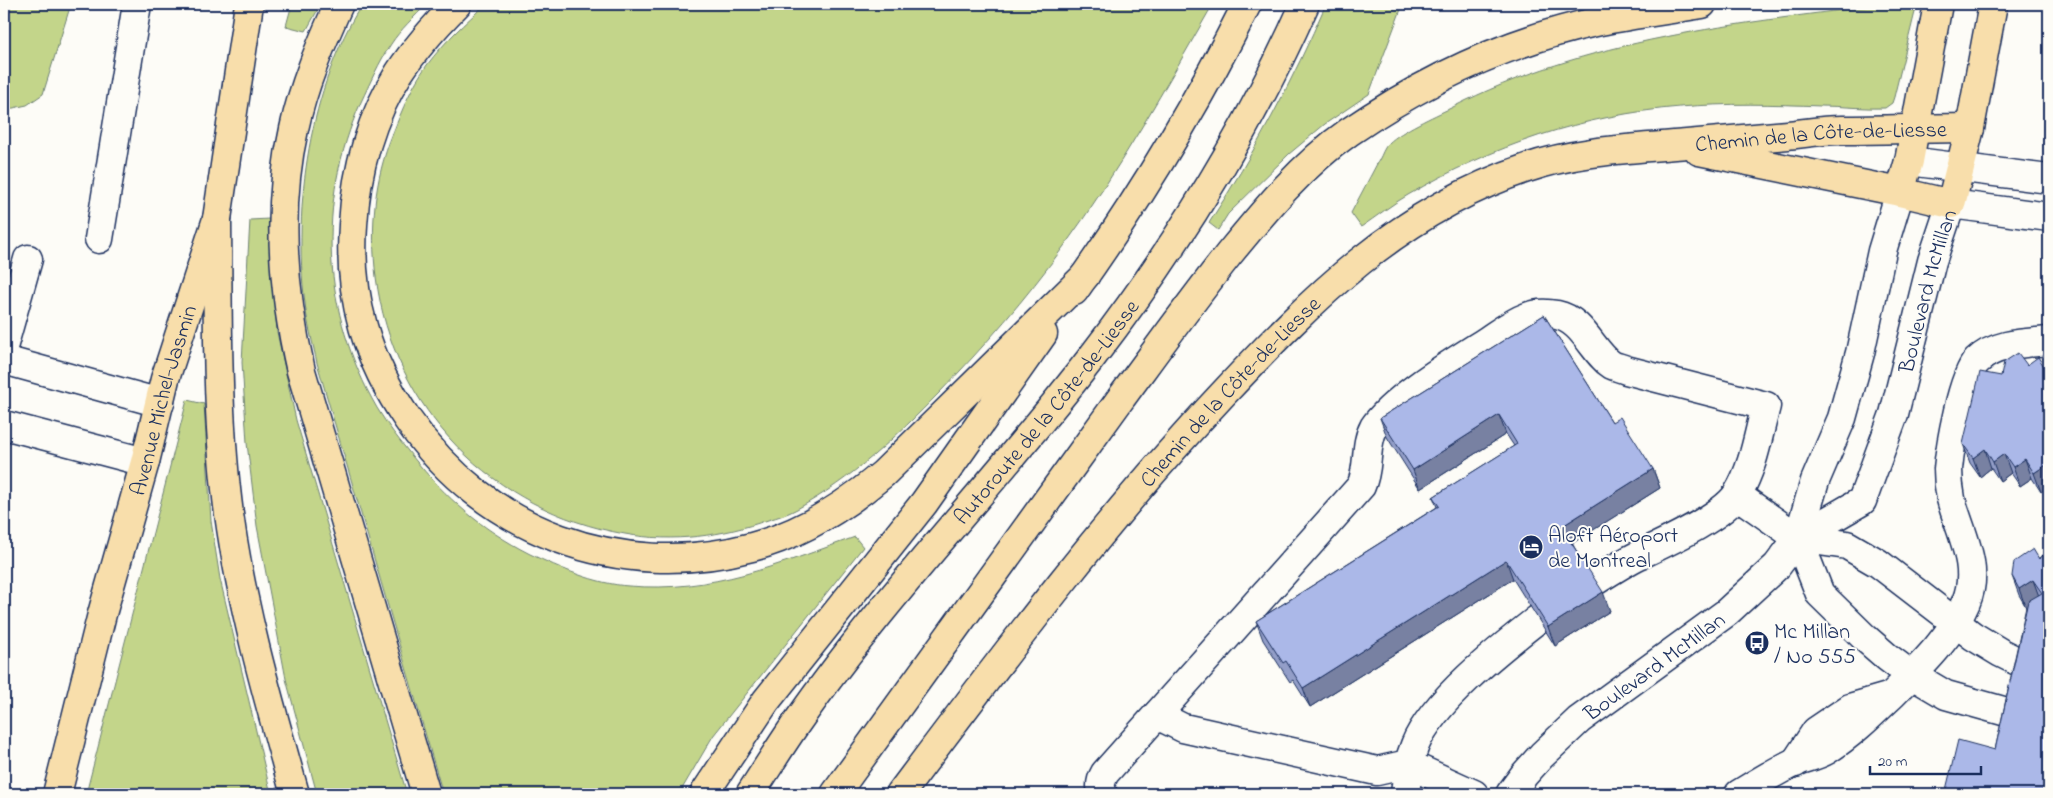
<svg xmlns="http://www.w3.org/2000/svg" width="2053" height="798" viewBox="0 0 2053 798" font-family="'Indie Flower',sans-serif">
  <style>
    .green { fill: #c3d58a; stroke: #6f8274 }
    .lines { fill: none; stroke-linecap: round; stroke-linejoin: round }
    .minor-casing { stroke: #1b2f5e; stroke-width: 31 }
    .major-casing { stroke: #1b2f5e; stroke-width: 31 }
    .highway-casing { stroke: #1b2f5e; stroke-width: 31 }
    .minor { stroke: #fdfcf7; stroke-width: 28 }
    .major { stroke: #f8deab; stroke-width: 28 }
    .highway { stroke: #f8deab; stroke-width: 28 }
    .wall { fill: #939ec8; stroke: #1b2f5e }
    .shaded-wall { fill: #7881a2; stroke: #1b2f5e }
    .building { fill: #abb8e8; stroke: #1b2f5e }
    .labels { text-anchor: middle; stroke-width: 4; stroke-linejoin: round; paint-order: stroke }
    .street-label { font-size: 22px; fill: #1b2f5e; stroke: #fdfcf7 }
    .poi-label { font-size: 22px; fill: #1b2f5e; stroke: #fdfcf7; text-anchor: start }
  </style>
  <rect width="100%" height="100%" fill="#fdfcf7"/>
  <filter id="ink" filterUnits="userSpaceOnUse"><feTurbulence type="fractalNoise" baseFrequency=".02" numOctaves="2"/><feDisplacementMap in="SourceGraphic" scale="10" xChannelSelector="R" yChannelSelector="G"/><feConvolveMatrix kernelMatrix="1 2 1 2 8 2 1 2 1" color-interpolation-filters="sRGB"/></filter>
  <g filter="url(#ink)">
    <g class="green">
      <polygon points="4,4 71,4 43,94 27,105 4,110"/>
      <polygon points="292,4 321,4 306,31 286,26"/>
      <path d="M 362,4 L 427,4 C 415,16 400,30 391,44 C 379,62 370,83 361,102 C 316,203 322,312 377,408 C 387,425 400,441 412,456 C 447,499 481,529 530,554 C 560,568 595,584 629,586 C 711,593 780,564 855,537 L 863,547 L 713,736 L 679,794 L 443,794 L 317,363 C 313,343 307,323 305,303 C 292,206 310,87 362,4 Z"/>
      <path d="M 486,4 L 1213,4 C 1166,86 1120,169 1064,246 C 1026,298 984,347 939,393 C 896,437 852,479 797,509 C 788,514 778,517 768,520 C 722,536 674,543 625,534 C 493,511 393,410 376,277 C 370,228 374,179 393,133 C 402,110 412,85 427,65 C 444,42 465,23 486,4 Z"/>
      <path d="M 1326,4 L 1403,4 L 1369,94 L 1325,124 L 1289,154 L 1228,214 L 1218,230 L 1209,223 C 1254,154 1293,80 1326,4 Z"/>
      <path d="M 1887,4 L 1917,4 L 1894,97 L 1892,103 L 1885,108 C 1864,109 1842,106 1821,106 C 1774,104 1726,103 1680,107 C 1583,115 1492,146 1408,195 C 1392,204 1376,217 1361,227 L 1351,213 C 1360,195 1370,178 1379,160 C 1382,155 1384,147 1389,143 C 1401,131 1434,116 1451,108 C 1587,38 1738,24 1887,4 Z"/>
      <polygon points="269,219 277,332 296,420 407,794 317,794 286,679 257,526 247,443 242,362 250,220"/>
      <polygon points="187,400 204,404 211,521 220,579 271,794 86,794"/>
    </g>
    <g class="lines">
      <defs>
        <g id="minor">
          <polyline points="1909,161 2049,179"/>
          <polyline points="99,239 137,4"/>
          <polyline points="4,344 28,259"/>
          <polyline points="4,360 160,403"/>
          <polyline points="4,425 145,462"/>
          <polyline points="1737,495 1798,538 1847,545 1878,563 1973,636 2001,653 2025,665"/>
          <path id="s1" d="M 1798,538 L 1862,501 L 1894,414 L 1932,261 L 1951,204 L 2049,217"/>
          <polyline points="1798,538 1820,594 1864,637 1887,657 1907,672 1946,695 2014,714"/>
          <polyline points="1157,715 1183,728 1377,771 1408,764 1474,794"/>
          <polyline points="1795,763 1816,731 1850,708 1888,697"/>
          <path d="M 1103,794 C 1099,786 1101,780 1105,773 L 1361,486 C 1370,467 1364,445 1374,427 C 1393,398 1457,360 1488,340 C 1500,332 1513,322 1527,317 C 1536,313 1547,313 1557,315 C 1583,320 1593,353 1612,365 C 1616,367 1622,368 1626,370 L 1766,406 C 1758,435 1754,466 1738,493 C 1724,517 1660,545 1635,557 C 1620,565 1606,574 1592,583"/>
          <path d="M 1405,794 C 1407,777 1408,761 1415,745 C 1433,701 1501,648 1538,619"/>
          <path id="s2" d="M 1510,794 L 1524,775 L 1542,755 L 1579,720 L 1726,613 L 1777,566 L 1798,538 L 1815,481 L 1842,418 L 1860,353 L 1882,251 L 1900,192"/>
          <path d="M 1739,794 C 1757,783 1776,771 1795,762 C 1805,758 1817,756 1827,750 C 1852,734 1872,714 1893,694 C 1920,667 1951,638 1966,602 C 1981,567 1960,533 1951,499 C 1949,489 1948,480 1948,469 C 1950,447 1962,376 1977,361 C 1995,343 2026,343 2049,341"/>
        </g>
        <g id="major">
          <polyline points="1699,151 1900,192 1951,204 1970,128 1993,4"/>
          <polyline points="1900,192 1909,161 1938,4"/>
          <path id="s3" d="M 57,794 L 102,614 L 145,462 L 165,379 L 217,219 L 249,4"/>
          <path id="s4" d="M 900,794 C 1003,657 1105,520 1222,395 C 1313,298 1398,211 1527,168 C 1579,150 1633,149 1687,144 C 1721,141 1754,138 1788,135 C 1806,133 1824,130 1842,130 C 1885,130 1927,128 1970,128"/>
        </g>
        <g id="highway">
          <path d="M 339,4 C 321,44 303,86 294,129 C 276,208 283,293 301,371 L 426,794"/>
          <path d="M 457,4 C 436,25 416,47 399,73 C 370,119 356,171 353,225 C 348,298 367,360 408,420 C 485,532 620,582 752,547 C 802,534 844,507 883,474 L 1085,276"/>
          <path d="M 217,219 C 218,318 216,416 229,514 C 242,609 269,702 295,794"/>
          <path d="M 1074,291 C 1139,200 1197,104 1247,4"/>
          <polyline points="704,794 766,701 924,503 1043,334"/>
          <path id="s5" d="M 750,794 C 766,770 781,745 798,721 C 887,593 997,481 1092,357 C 1176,248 1249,130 1305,4"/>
          <path d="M 835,794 C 930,664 1024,532 1119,401 C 1155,352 1191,302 1229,254 C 1265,210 1302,165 1349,132 C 1425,80 1509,40 1600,21 C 1634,14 1668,10 1702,4"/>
        </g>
      </defs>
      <use href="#minor" class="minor-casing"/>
      <use href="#major" class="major-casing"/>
      <use href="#highway" class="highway-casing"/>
      <use href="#minor" class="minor"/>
      <use href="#major" class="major"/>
      <use href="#highway" class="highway"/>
    </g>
    <g class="wall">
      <polygon points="1544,315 1612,422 1653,469 1660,488 1572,543 1610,611 1555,646 1513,579 1310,707 1293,680 1290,682 1263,640 1256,621 1437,507 1433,497 1514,446 1506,434 1420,489 1387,437 1380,418"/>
      <polygon points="2027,365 2047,371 2041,492 2032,478 2020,486 2011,473 2000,481 1991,468 1980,477 1970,463 1963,444 2001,376"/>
      <polygon points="2049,531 2049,546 2045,534"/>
      <polygon points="2049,551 2049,794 1995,750 2026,607 2019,595 2012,576"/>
    </g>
    <g class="shaded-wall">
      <polygon points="1499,415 1506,434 1420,489 1413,470"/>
      <polygon points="1985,449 1991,468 1980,477 1973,458"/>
      <polygon points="2004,454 2011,473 2000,481 1993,462"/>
      <polygon points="2025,459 2032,478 2020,486 2013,467"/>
      <polygon points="2049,463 2049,487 2041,492 2034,473"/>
      <polygon points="1653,469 1660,488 1568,546 1561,527"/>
      <polygon points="1506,560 1513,579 1310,707 1303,688"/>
      <polygon points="2033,580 2040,599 2026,608 2019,589"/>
      <polygon points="1603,592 1610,611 1555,646 1548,627"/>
    </g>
    <g class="building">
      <polygon points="1544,315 1612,422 1620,417 1653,469 1561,527 1603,592 1548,627 1506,560 1303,688 1286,661 1283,663 1256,621 1439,506 1433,497 1517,444 1499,415 1413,470 1380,418"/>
      <polygon points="2018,353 2027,365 2038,357 2047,371 2049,369 2049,463 2034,473 2025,459 2013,467 2004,454 1993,462 1985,449 1973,458 1963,444 1980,372 2001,376 2004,362"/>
      <polygon points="2049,531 2049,540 2045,534"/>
      <polygon points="2033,549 2039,559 2049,551 2049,794 1945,794 1958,740 1995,750 2028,601 2042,593 2033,580 2019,589 2012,576 2014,562"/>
    </g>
  </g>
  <defs>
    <symbol id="hotel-disc" viewBox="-11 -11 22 22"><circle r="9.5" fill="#1b2f5e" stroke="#fdfcf7"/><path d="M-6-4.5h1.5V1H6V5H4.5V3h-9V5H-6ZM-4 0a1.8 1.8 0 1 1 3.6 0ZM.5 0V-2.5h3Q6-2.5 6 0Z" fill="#fff"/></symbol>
    <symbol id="bus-disc" viewBox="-11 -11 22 22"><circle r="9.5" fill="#1b2f5e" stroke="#fdfcf7"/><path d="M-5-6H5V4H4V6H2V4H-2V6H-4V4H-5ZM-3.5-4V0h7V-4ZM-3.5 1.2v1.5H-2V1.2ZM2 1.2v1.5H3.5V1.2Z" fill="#fff"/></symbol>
  </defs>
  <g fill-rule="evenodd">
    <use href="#hotel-disc" x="1517" y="533" width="28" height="28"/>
    <use href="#bus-disc" x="1743" y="629" width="28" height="28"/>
  </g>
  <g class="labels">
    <g class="street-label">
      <text dy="8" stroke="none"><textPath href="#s4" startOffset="1194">Chemin de la Côte-de-Liesse</textPath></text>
      <text dy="8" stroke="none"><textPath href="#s1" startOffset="294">Boulevard McMillan</textPath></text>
      <text dy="8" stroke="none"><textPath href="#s4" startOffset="521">Chemin de la Côte-de-Liesse</textPath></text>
      <text dy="8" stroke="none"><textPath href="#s3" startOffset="408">Avenue Michel-Jasmin</textPath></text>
      <text dy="8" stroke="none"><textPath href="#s5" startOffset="484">Autoroute de la Côte-de-Liesse</textPath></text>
      <text dy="8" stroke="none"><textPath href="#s2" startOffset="194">Boulevard McMillan</textPath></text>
    </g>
    <g class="poi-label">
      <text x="1548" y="542">Aloft Aéroport<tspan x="1548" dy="25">de Montreal</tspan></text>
      <text x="1774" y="638">Mc Millan<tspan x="1774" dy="25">/ No 555</tspan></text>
    </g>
  </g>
  <rect width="2053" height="798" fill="none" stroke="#fdfcf7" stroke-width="20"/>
  <rect x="10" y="10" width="2033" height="778" fill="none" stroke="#1b2f5e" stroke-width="2" filter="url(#ink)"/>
  <path d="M1870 766v8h111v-8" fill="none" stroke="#1b2f5e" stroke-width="2.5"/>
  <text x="1878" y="766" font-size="15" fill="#1b2f5e" stroke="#fdfcf7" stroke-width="4" paint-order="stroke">20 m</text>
</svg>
